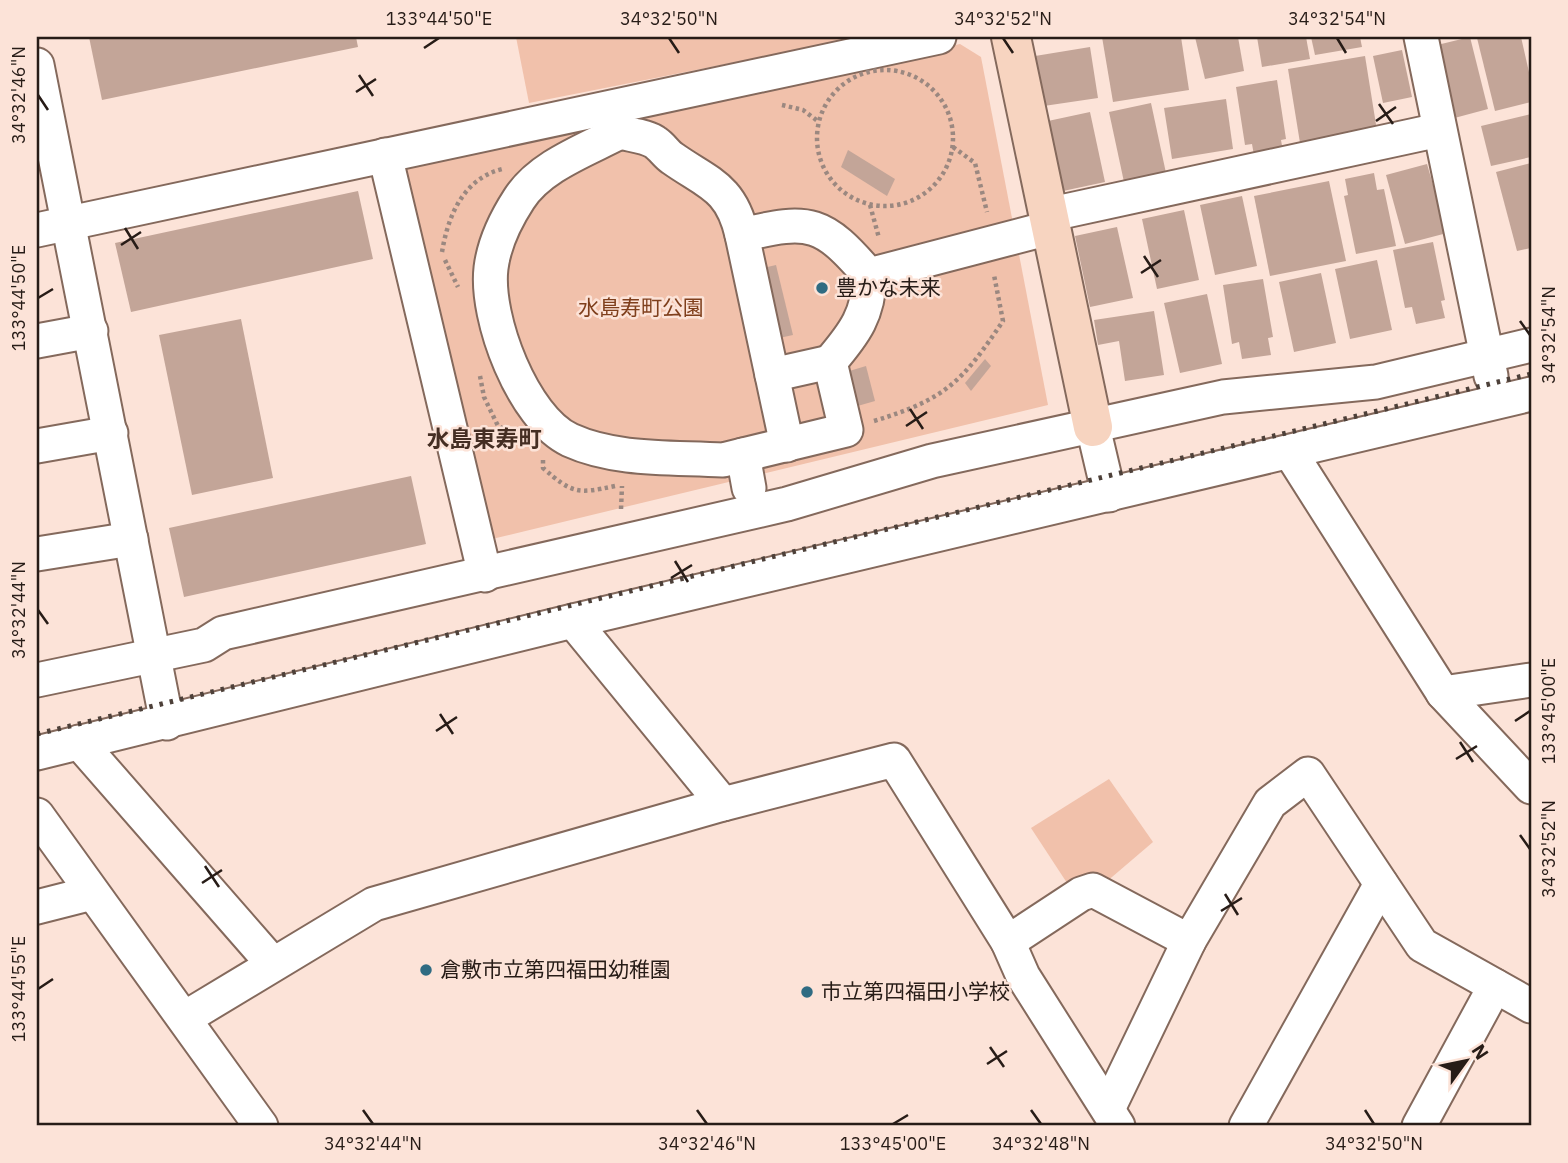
<svg xmlns="http://www.w3.org/2000/svg" width="1568" height="1163" viewBox="0 0 1568 1163" font-family="'IBM Plex Sans','Noto Sans JP',sans-serif">
  <style>
    .green { fill: #f1c1ab }
    .building { fill: #c3a598 }
    .lines { fill: none; stroke-linecap: round; stroke-linejoin: round }
    .street-casing { stroke: #84695c; stroke-width: 37 }
    .secondary-casing { stroke: #84695c; stroke-width: 42 }
    .path { stroke: #9b8880; stroke-width: 4.5; stroke-dasharray: 3.5 3.5; stroke-linecap: butt }
    .street { stroke: #fff; stroke-width: 33 }
    .secondary { stroke: #f7d4c0; stroke-width: 38 }
    .rail { stroke: #4d4039; stroke-width: 5; stroke-dasharray: 3.5 7; stroke-linecap: butt }
    .ticks { fill: none; stroke: #271c17; stroke-width: 2.5 }
    .poi-dot { fill: #2f6b82; stroke: #fce3d8; stroke-width: 2.5 }
    .labels { text-anchor: middle; stroke-width: 5; stroke-linejoin: round; paint-order: stroke }
    .poi-label { font-size: 21px; fill: #271c17; stroke: #fce3d8; text-anchor: start }
    .park-label { font-size: 21px; fill: #7f3f1c; stroke: #fce3d8 }
    .neighbourhood-label { font-size: 23px; font-weight: bold; fill: #452e23; stroke: #fce3d8 }
    .neatline { fill: none; stroke: #271c17; stroke-width: 2.5 }
    .ticks-label { font-size: 18px; text-anchor: middle; fill: #271c17 }
  </style>
  <rect width="100%" height="100%" fill="#fce3d8"/>
  <g class="green">
    <polygon points="516,37 862,37 529,103"/>
    <polygon points="960,44 981,57 1048,405 492,539 402,166"/>
    <polygon points="1109,779 1153,842 1105,883 1069,886 1031,828"/>
  </g>
  <g class="building">
    <polygon points="89,37 356,37 358,47 102,100"/>
    <polygon points="1102,37 1181,37 1189,90 1113,102"/>
    <polygon points="1195,37 1238,37 1244,71 1205,79"/>
    <polygon points="1257,37 1306,37 1310,59 1262,67"/>
    <polygon points="1311,37 1360,37 1362,47 1315,55"/>
    <polygon points="1470,37 1488,109 1447,120 1429,47"/>
    <polygon points="1481,37 1521,37 1531,81 1531,102 1495,111 1477,38"/>
    <polygon points="1090,47 1098,98 1037,107 1029,57"/>
    <polygon points="1402,50 1412,97 1383,103 1373,56"/>
    <polygon points="1365,56 1378,137 1301,149 1288,69"/>
    <polygon points="1277,80 1286,139 1281,140 1284,157 1255,161 1252,144 1245,145 1236,87"/>
    <polygon points="1226,99 1233,149 1172,159 1164,108"/>
    <polygon points="1151,103 1166,173 1124,182 1109,112"/>
    <polygon points="1090,112 1105,182 1063,191 1048,121"/>
    <polygon points="1531,114 1531,157 1491,166 1481,126"/>
    <polygon points="848,150 895,179 887,196 841,167"/>
    <polygon points="1531,163 1531,248 1517,251 1496,172"/>
    <polygon points="1427,164 1447,233 1405,244 1386,175"/>
    <polygon points="1374,173 1377,190 1384,189 1396,246 1356,254 1344,196 1348,195 1345,179"/>
    <polygon points="1329,181 1346,261 1270,276 1254,196"/>
    <polygon points="358,191 373,259 131,312 115,243"/>
    <polygon points="1242,196 1257,266 1215,275 1200,205"/>
    <polygon points="1184,210 1199,280 1157,289 1142,219"/>
    <polygon points="1117,227 1133,298 1090,307 1075,236"/>
    <polygon points="1433,242 1445,300 1441,301 1445,318 1416,324 1412,307 1405,308 1393,250"/>
    <polygon points="1377,260 1392,330 1350,339 1335,269"/>
    <polygon points="776,265 793,335 770,340 755,270"/>
    <polygon points="1321,273 1336,343 1294,352 1279,282"/>
    <polygon points="1263,279 1273,337 1268,338 1271,355 1242,359 1239,342 1232,344 1223,285"/>
    <polygon points="1207,294 1222,364 1180,373 1164,303"/>
    <polygon points="1154,311 1164,375 1125,381 1119,341 1098,345 1094,320"/>
    <polygon points="241,319 273,478 192,495 159,335"/>
    <polygon points="985,359 991,366 971,391 965,383"/>
    <polygon points="866,366 875,401 854,407 846,372"/>
    <polygon points="411,476 426,544 184,597 169,528"/>
  </g>
  <g class="lines">
    <defs>
      <g id="street">
        <polyline points="1421,37 1491,376"/>
        <polyline points="37,65 167,723"/>
        <path d="M 616,109 L 620,132 C 630,135 647,136 656,143 C 662,147 666,154 672,158 C 707,183 731,186 742,235 C 811,218 823,222 869,275 L 1049,228"/>
        <path d="M 620,132 C 586,150 540,166 519,199 C 506,219 494,244 491,268 C 485,318 523,418 570,440 C 616,461 673,457 723,460 L 743,455"/>
        <polyline points="385,155 485,575"/>
        <polyline points="1047,215 1439,130"/>
        <polyline points="37,230 939,37"/>
        <polyline points="742,235 787,445"/>
        <polyline points="37,341 91,331"/>
        <polyline points="772,375 830,362"/>
        <polyline points="1093,427 1109,495"/>
        <polyline points="37,446 111,433"/>
        <polyline points="1290,452 1443,693 1531,787"/>
        <path d="M 749,488 L 743,455 L 846,430 L 830,362 C 854,334 870,313 869,275"/>
        <polyline points="37,554 131,539"/>
        <polyline points="573,621 723,804"/>
        <polyline points="37,680 204,645 223,633 787,504 932,461 1223,397 1376,382 1531,345"/>
        <polyline points="1443,693 1531,680"/>
        <polyline points="79,742 273,964"/>
        <polyline points="37,753 573,621 1531,394"/>
        <polyline points="37,815 261,1126"/>
        <polyline points="37,907 92,893"/>
        <polyline points="1008,942 1023,976 1118,1126"/>
        <polyline points="185,1018 374,904 723,804 894,760 1008,942 1081,894 1093,890 1189,941"/>
        <polyline points="1108,1109 1189,941 1270,803 1308,774 1422,945 1531,1006"/>
        <polyline points="1246,1126 1381,884"/>
        <polyline points="1419,1126 1495,986"/>
      </g>
      <polyline id="secondary" points="1011,37 1093,427"/>
    </defs>
    <use href="#street" class="street-casing"/>
    <use href="#secondary" class="secondary-casing"/>
    <g class="path">
      <circle cx="885" cy="138" r="68"/>
      <polyline points="782,105 803,110 819,122"/>
      <polyline points="953,147 975,163 987,212"/>
      <polyline points="870,205 879,238"/>
      <path d="M 442,252 C 448,216 463,179 502,169"/>
      <polyline points="445,260 458,287"/>
      <polyline points="480,376 484,397 498,426 514,434"/>
      <path d="M 874,421 C 946,399 962,382 1003,321 L 994,275"/>
      <path d="M 543,460 L 543,468 C 573,494 577,494 615,486"/>
      <polyline points="621,509 622,486"/>
    </g>
    <use href="#street" class="street"/>
    <use href="#secondary" class="secondary"/>
    <polyline class="rail" points="37,734 1531,374"/>
  </g>
  <path class="ticks" d="M 669,38 L 679,53M 1003,38 L 1013,53M 1337,38 L 1346,53M 424,48 L 439,38M 359,75 L 373,96M 356,92 L 376,79M 38,95 L 48,110M 1379,104 L 1393,124M 1376,121 L 1396,107M 125,228 L 138,249M 121,245 L 141,232M 1144,256 L 1158,277M 1141,273 L 1161,260M 38,298 L 53,289M 1520,321 L 1530,335M 910,409 L 923,429M 906,426 L 927,412M 675,561 L 688,582M 671,578 L 692,565M 38,610 L 48,624M 440,714 L 453,734M 1515,721 L 1530,711M 436,731 L 457,717M 1460,742 L 1473,762M 1456,759 L 1477,746M 1520,835 L 1530,849M 205,866 L 219,887M 202,883 L 222,870M 1225,894 L 1238,915M 1221,911 L 1242,898M 38,989 L 53,979M 990,1047 L 1004,1067M 987,1064 L 1007,1051M 363,1110 L 373,1124M 697,1110 L 707,1124M 1031,1110 L 1041,1124M 1365,1110 L 1374,1124M 893,1124 L 908,1115"/>
  <g class="poi-dot">
    <circle cx="822" cy="288" r="7"/>
    <circle cx="426" cy="970" r="7"/>
    <circle cx="807" cy="992" r="7"/>
  </g>
  <g class="labels">
    <g class="poi-label">
      <text x="836" y="295">豊かな未来</text>
      <text x="440" y="977">倉敷市立第四福田幼稚園</text>
      <text x="821" y="999">市立第四福田小学校</text>
    </g>
    <g class="park-label">
      <text x="641" y="315">水島寿町公園</text>
    </g>
    <g class="neighbourhood-label">
      <text x="484" y="447">水島東寿町</text>
    </g>
  </g>
  <rect width="1568" height="1163" fill="none" stroke="#fce3d8" stroke-width="77"/>
  <g transform="translate(1466 1061) rotate(57)" stroke="#fce3d8" stroke-width="5" paint-order="stroke">
  <path d="M0-5L12 26L0 18L-12 26Z" fill="#271c17"/>
  <text y="-10" font-size="19" font-weight="bold" text-anchor="middle" fill="#271c17">N</text>
  </g>
  <rect x="38" y="38" width="1492" height="1086" class="neatline"/>
  <g class="ticks-label">
    <text x="439" y="25">133°44'50"E</text>
    <text x="669" y="25">34°32'50"N</text>
    <text x="1003" y="25">34°32'52"N</text>
    <text x="1337" y="25">34°32'54"N</text>
    <text transform="translate(19 95) rotate(-90)" y="6">34°32'46"N</text>
    <text transform="translate(19 298) rotate(-90)" y="6">133°44'50"E</text>
    <text transform="translate(1549 335) rotate(-90)" y="6">34°32'54"N</text>
    <text transform="translate(19 610) rotate(-90)" y="6">34°32'44"N</text>
    <text transform="translate(1549 711) rotate(-90)" y="6">133°45'00"E</text>
    <text transform="translate(1549 849) rotate(-90)" y="6">34°32'52"N</text>
    <text transform="translate(19 989) rotate(-90)" y="6">133°44'55"E</text>
    <text x="373" y="1150">34°32'44"N</text>
    <text x="707" y="1150">34°32'46"N</text>
    <text x="893" y="1150">133°45'00"E</text>
    <text x="1041" y="1150">34°32'48"N</text>
    <text x="1374" y="1150">34°32'50"N</text>
  </g>
</svg>
